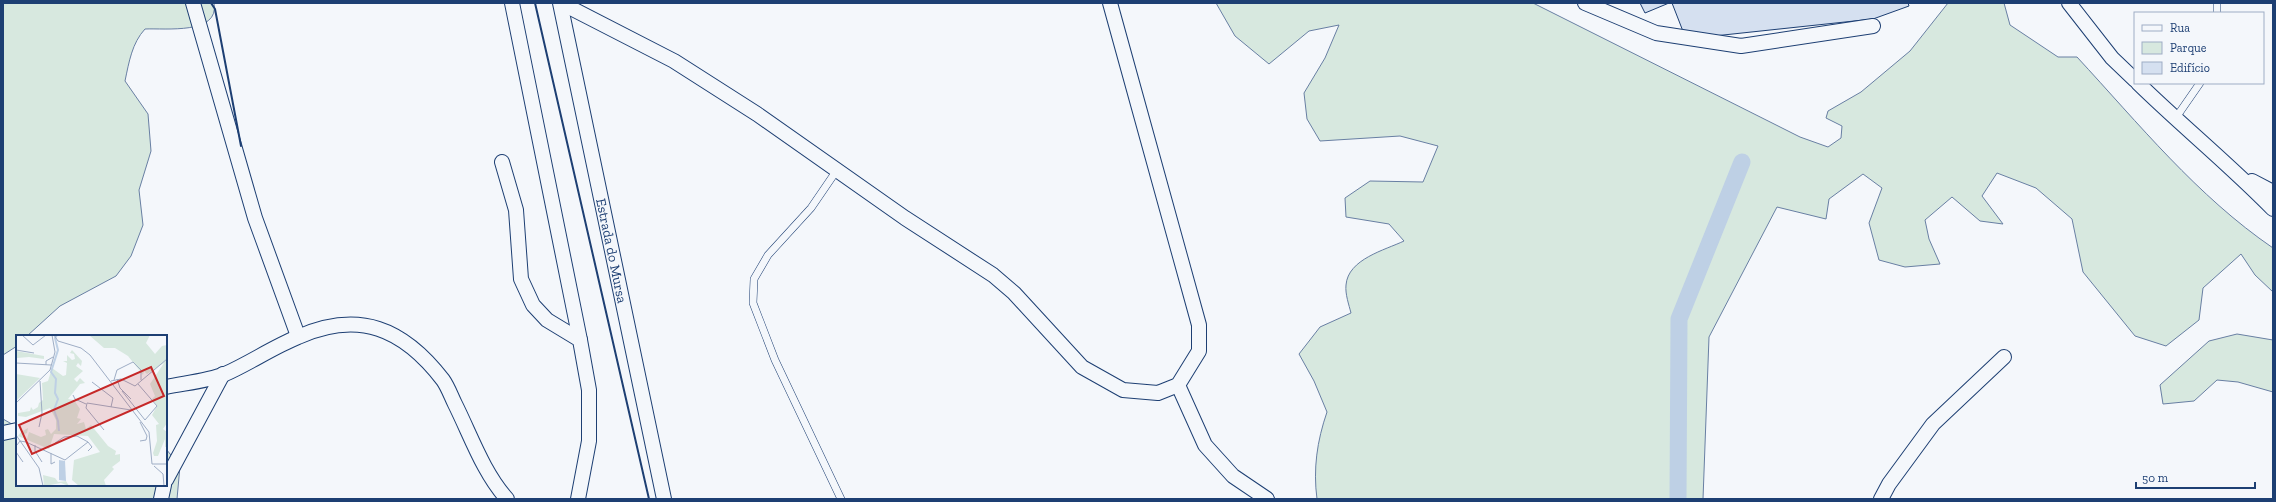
<svg xmlns="http://www.w3.org/2000/svg" width="2276" height="502" viewBox="0 0 2276 502" font-family="'Zilla Slab',serif">
  <style>
    .green { fill: #d7e8df; stroke: #687fa3 }
    .lines { fill: none; stroke-linecap: round; stroke-linejoin: round }
    .canal { stroke: #bed0e5; stroke-width: 17 }
    .building { fill: #d5e0f0; stroke: #1d3f73 }
    .lane-casing { stroke: #1d3f73; stroke-width: 8 }
    .street-casing { stroke: #1d3f73; stroke-width: 16 }
    .lane { stroke: #f4f7fb; stroke-width: 7 }
    .street { stroke: #f4f7fb; stroke-width: 14 }
    .wall { stroke: #1d3f73; stroke-width: 2 }
    .labels { text-anchor: middle; stroke-width: 3; stroke-linejoin: round; paint-order: stroke }
    .street-label { font-size: 14px; fill: #1d3f73; stroke: #f4f7fb }
    .inset-river { fill: none; stroke: #bed0e5; stroke-width: 2 }
    .inset-road { fill: none; stroke: #9eadc5; stroke-width: 1 }
    .view { fill: #c62828; fill-opacity: 0.15; stroke: #c62828; stroke-width: 2 }
    .inset-edge { fill: none; stroke: #1d3f73; stroke-width: 2 }
  </style>
  <rect width="100%" height="100%" fill="#f4f7fb"/>
  <g class="green">
    <path d="M 3,3 L 214,3 C 220,35 165,28 145,29 C 132,43 129,62 125,81 L 148,114 L 151,151 L 139,190 L 143,225 L 131,256 L 116,276 L 60,306 L 27,336 L 17,336 L 17,346 L 3,355 Z"/>
    <path d="M 1216,3 L 1533,3 L 1800,137 L 1828,147 L 1841,138 L 1842,126 L 1826,118 L 1828,111 L 1861,92 L 1910,51 L 1948,3 L 2004,3 L 2010,25 L 2058,57 L 2077,57 C 2139,124 2197,196 2273,248 L 2273,292 L 2255,275 L 2241,254 L 2203,288 L 2199,320 L 2166,346 L 2135,336 L 2083,272 L 2072,219 L 2036,188 L 1997,173 L 1982,196 L 2003,224 L 1980,221 L 1952,197 L 1925,220 L 1929,239 L 1940,264 L 1905,267 L 1879,260 L 1869,223 L 1882,188 L 1863,174 L 1829,199 L 1826,219 L 1777,207 L 1709,337 L 1703,499 L 1317,499 C 1313,469 1317,441 1327,412 L 1314,381 L 1299,354 L 1320,327 L 1351,313 C 1349,305 1345,294 1346,285 C 1348,259 1385,250 1404,241 L 1389,224 L 1346,217 L 1345,198 L 1370,181 L 1423,182 L 1438,146 L 1400,136 L 1320,141 L 1307,119 L 1304,93 L 1325,58 L 1339,25 L 1309,31 L 1269,64 L 1235,36 Z"/>
    <polygon points="2237,334 2273,340 2273,392 2238,382 2217,380 2194,401 2163,404 2160,385 2209,341"/>
    <polygon points="3,419 17,427 17,485 166,485 166,435 166,449 180,466 177,499 3,499"/>
  </g>
  <g class="lines">
    <polyline class="canal" points="1678,499 1679,319 1742,162"/>
  </g>
  <g class="building">
    <polygon points="1640,3 1669,3 1645,13"/>
    <polygon points="1672,3 1908,3 1909,6 1873,19 1686,39"/>
  </g>
  <g class="lines">
    <defs>
      <g id="lane">
        <polyline points="2217,13 2217,3"/>
        <polyline points="2175,119 2200,83"/>
        <polyline points="837,170 811,208 768,255 754,279 753,303 775,360 841,499"/>
      </g>
      <g id="street">
        <polyline points="193,3 255,218 298,336"/>
        <polyline points="512,3 580,340"/>
        <path id="s1" d="M 560,3 L 664,499"/>
        <polyline points="561,3 674,61 757,114 905,218 993,275 1014,293 1082,367 1123,390 1158,393 1178,385 1199,351 1199,325 1110,3"/>
        <polyline points="1585,3 1656,33 1741,46 1873,26"/>
        <polyline points="2069,3 2112,58 2135,80"/>
        <path d="M 2138,83 C 2182,126 2230,165 2273,209"/>
        <polyline points="502,162 516,210 521,279 533,305 547,320 580,340 589,390 589,441 578,499"/>
        <polyline points="2252,181 2273,192"/>
        <polyline points="1178,385 1205,445 1233,476 1267,499"/>
        <path d="M 166,387 C 185,383 208,381 225,374 C 250,363 273,347 298,337 C 359,310 403,328 443,380 C 448,387 451,396 455,404 C 471,436 483,472 507,499"/>
        <polyline points="3,433 17,430"/>
        <polyline points="166,480 223,374"/>
        <polyline points="161,499 164,485"/>
        <polyline points="1881,499 1889,484 1933,424 2004,357"/>
      </g>
    </defs>
    <use href="#lane" class="lane-casing"/>
    <use href="#street" class="street-casing"/>
    <use href="#lane" class="lane"/>
    <use href="#street" class="street"/>
    <g class="wall">
      <polyline points="211,3 215,9 241,146"/>
      <polyline points="535,3 649,499"/>
    </g>
  </g>
  <g class="labels">
    <g class="street-label">
      <text dy="5" stroke="none"><textPath href="#s1" startOffset="253">Estrada do Mursa</textPath></text>
    </g>
  </g>
  <g transform="translate(16 335)">
    <rect width="151" height="151" fill="#f4f7fb"/>
    <path d="M 73,0 L 134,0 L 130,8 L 139,19 L 146,11 L 151,10 L 151,88 L 147,94 L 151,97 L 151,112 L 149,112 L 149,104 L 142,121 L 138,121 L 137,118 L 141,106 L 140,90 L 143,89 L 136,80 L 141,71 L 136,64 L 139,61 L 134,49 L 148,28 L 131,39 L 128,36 L 127,40 L 112,21 L 99,13 L 88,13 ZM 56,15 L 66,26 L 65,31 L 62,28 L 60,31 L 67,36 L 58,44 L 61,47 L 64,43 L 69,48 L 64,49 L 52,64 L 58,65 L 64,74 L 61,83 L 65,84 L 61,89 L 68,87 L 70,94 L 75,90 L 92,111 L 100,116 L 99,120 L 104,119 L 104,126 L 96,132 L 98,134 L 88,145 L 90,151 L 63,151 L 56,145 L 58,125 L 84,117 L 72,101 L 38,99 L 33,114 L 2,101 L 5,97 L 12,93 L 11,98 L 6,100 L 11,104 L 13,97 L 25,102 L 30,100 L 29,95 L 32,94 L 35,99 L 40,94 L 40,85 L 34,73 L 10,82 L 2,81 L 2,78 L 14,76 L 15,72 L 17,75 L 22,72 L 23,68 L 27,65 L 26,48 L 32,46 L 36,33 L 47,41 L 50,40 L 51,28 L 47,26 L 51,26 L 51,20 L 56,25 L 59,24 L 58,19 L 54,18 ZM 0,16 L 28,21 L 28,24 L 13,22 L 1,23 ZM 0,39 L 24,43 L 0,66 ZM 27,140 L 39,143 L 42,147 L 50,146 L 53,151 L 45,148 L 28,151 Z" fill="#d7e8df"/>
    <path d="M 43,125 L 49,126 L 50,146 L 43,145 Z" fill="#bed0e5"/>
    <path class="inset-river" d="M 41,0 L 39,3 L 42,15 L 35,37 L 40,44 L 39,58 L 42,64 L 38,75 L 42,86 L 43,96"/>
    <path class="inset-road" d="M 6,0 L 17,10 L 30,0M 38,0 L 42,6 L 65,13 L 74,20 L 133,97 L 136,129 L 151,129M 0,15 L 18,18M 0,28 L 35,30M 30,30 L 30,26 L 37,22M 101,44 L 104,53 L 115,64M 98,45 L 101,35 L 117,27 L 125,35 L 125,45M 95,46 L 105,44 L 119,51 L 151,24M 76,47 L 97,63 L 95,72M 106,56 L 129,85 L 141,71 L 122,49M 57,60 L 59,64 L 70,69M 0,68 L 34,35 L 39,17 L 36,0M 23,92 L 26,78 L 24,46M 88,95 L 70,73 L 71,68 L 115,75M 0,100 L 23,133 L 27,151M 124,106 L 130,105 L 131,101 L 124,87M 39,108 L 48,102 L 61,101 L 72,107M 1,110 L 4,106 L 10,107 L 49,125 L 72,107 L 76,112 L 72,116M 19,110 L 19,116 L 26,127M 0,117 L 7,127M 35,118 L 35,129 L 39,127M 138,131 L 147,139 L 148,151"/>
    <path class="view" d="M 135,32 L 148,61 L 16,119 L 3,90 Z"/>
    <rect width="151" height="151" class="inset-edge"/>
  </g>
  <rect width="2276" height="502" fill="none" stroke="#1d3f73" stroke-width="8"/>
  <rect x="2134" y="12" width="130" height="72" fill="#f4f7fb" stroke="#9eadc5"/>
  <rect x="2142" y="25" width="20" height="6" fill="#f4f7fb" stroke="#9eadc5"/>
  <text x="2170" y="32" font-size="12" fill="#1d3f73">Rua</text>
  <rect x="2142" y="42" width="20" height="12" fill="#d7e8df" stroke="#9eadc5"/>
  <text x="2170" y="52" font-size="12" fill="#1d3f73">Parque</text>
  <rect x="2142" y="62" width="20" height="12" fill="#d5e0f0" stroke="#9eadc5"/>
  <text x="2170" y="72" font-size="12" fill="#1d3f73">Edifício</text>
  <path d="M2136 482v6h119v-6" fill="none" stroke="#1d3f73" stroke-width="2"/>
  <text x="2142" y="482" font-size="12" fill="#1d3f73" stroke="#f4f7fb" stroke-width="3" paint-order="stroke">50 m</text>
</svg>
